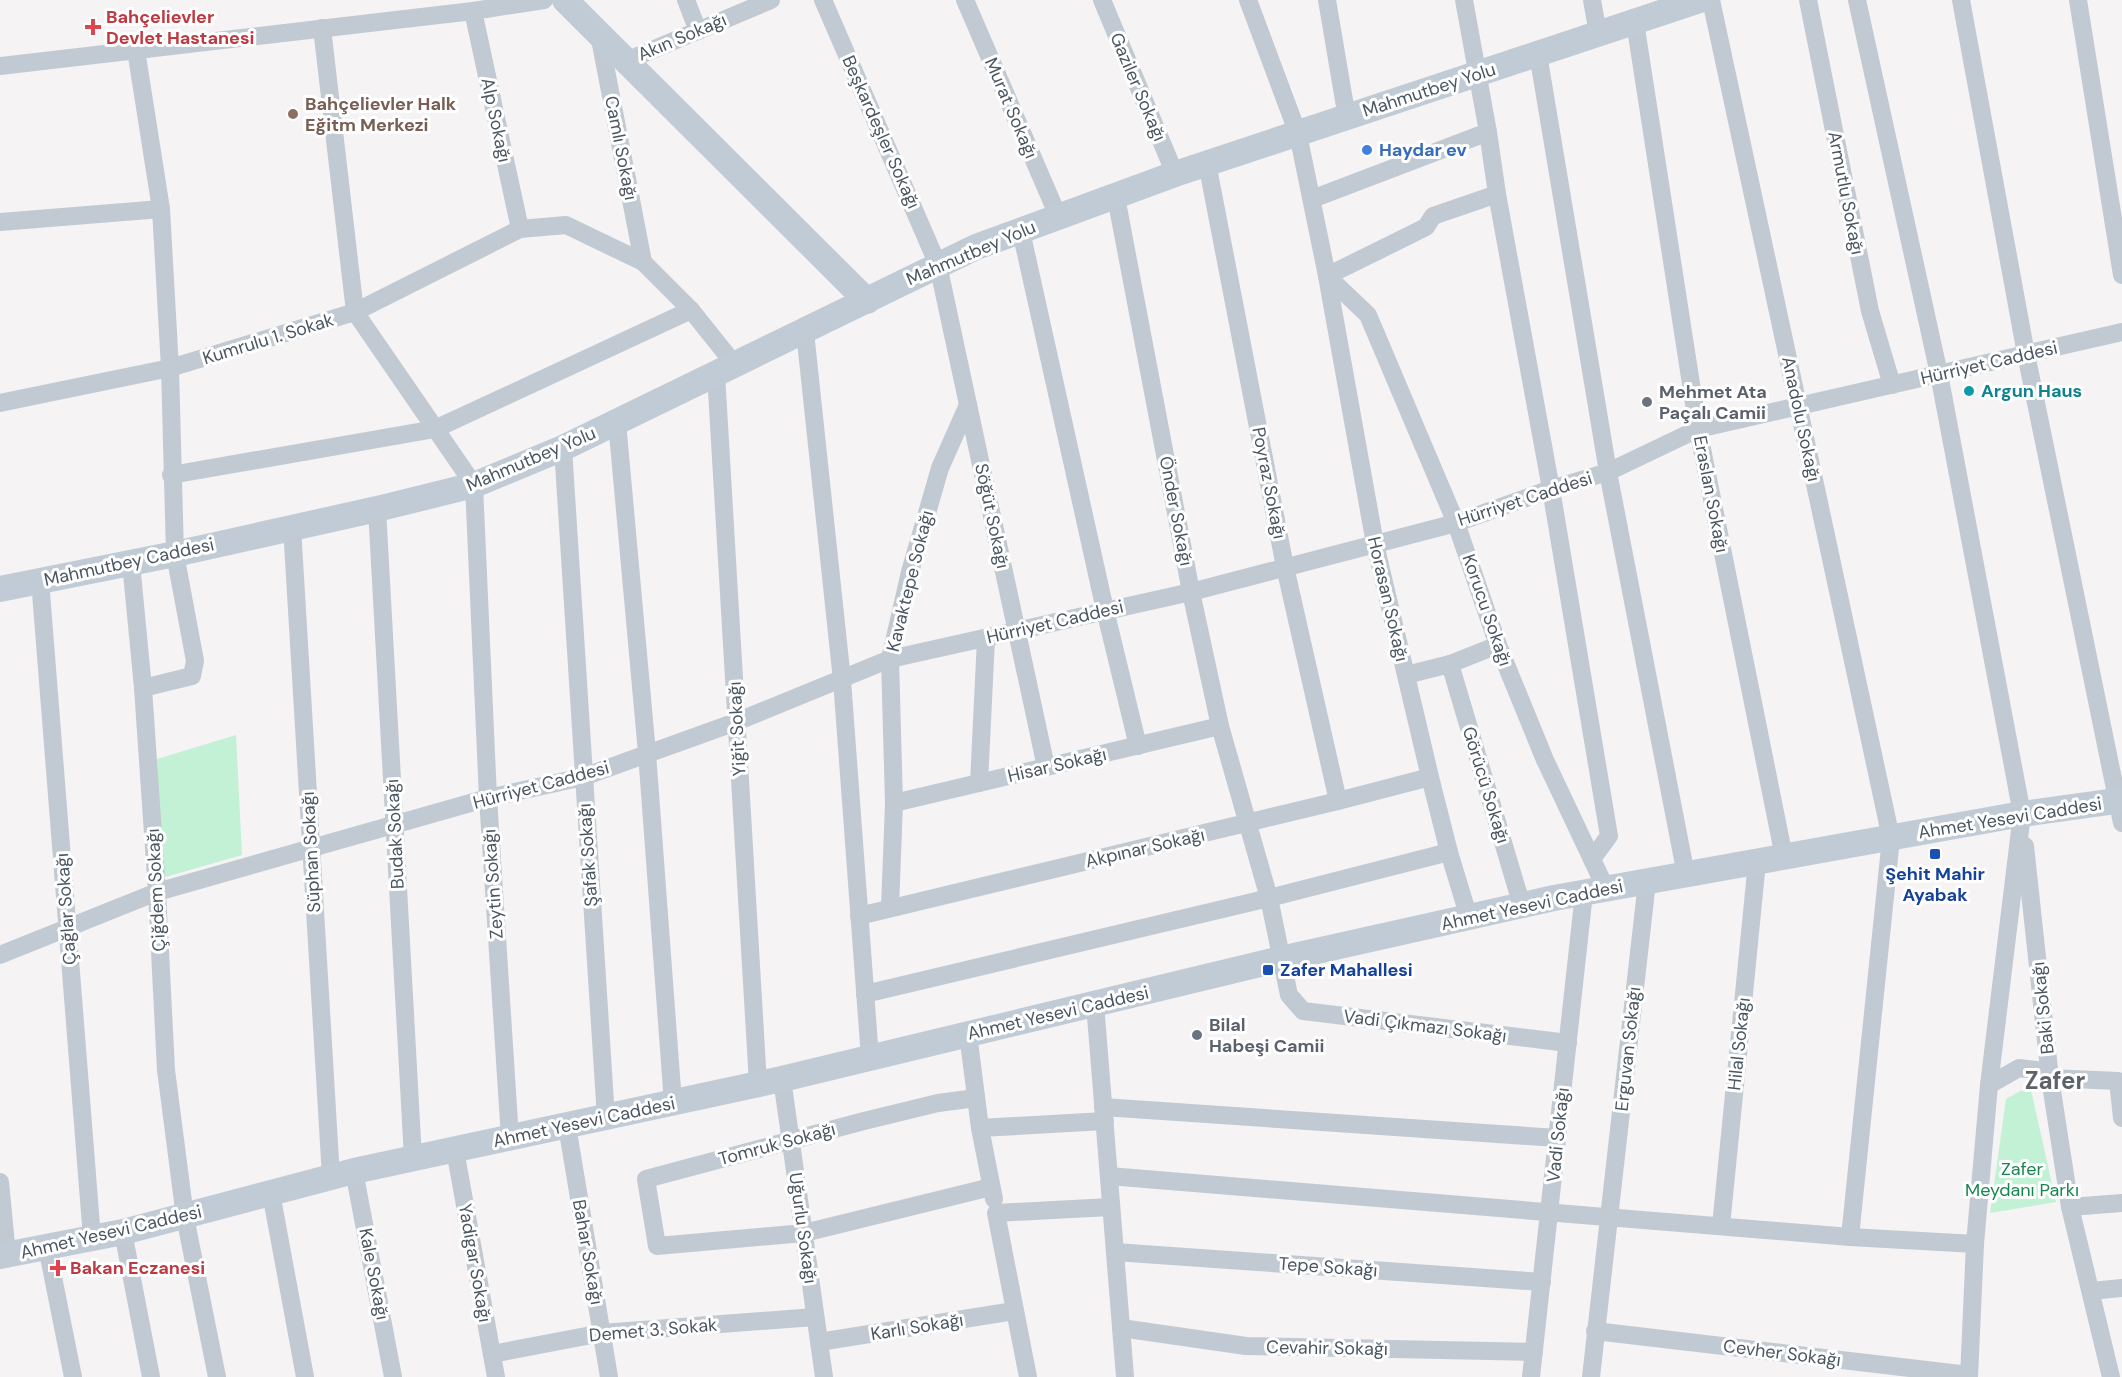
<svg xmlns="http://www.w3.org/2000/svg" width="2122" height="1377" viewBox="0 0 2122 1377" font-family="'DM Sans',sans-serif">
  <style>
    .green { fill: #c3f1d5 }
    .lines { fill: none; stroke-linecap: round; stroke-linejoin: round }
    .street { stroke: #c1cad2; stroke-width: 18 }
    .secondary { stroke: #c1cbd6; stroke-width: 26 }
    .health-dot { fill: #e0444e; stroke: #fff; stroke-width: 2 }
    .education-dot { fill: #8d6e63; stroke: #fff; stroke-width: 2 }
    .shop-dot { fill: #3f7fe0; stroke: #fff; stroke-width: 2 }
    .culture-dot { fill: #0f9aa8; stroke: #fff; stroke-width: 2 }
    .worship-dot { fill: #6b7280; stroke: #fff; stroke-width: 2 }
    .transit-dot { fill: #1a4fb4; stroke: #fff; stroke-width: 2 }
    .labels { text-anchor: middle; stroke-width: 6; stroke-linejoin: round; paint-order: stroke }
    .health-label { font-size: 18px; font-weight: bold; fill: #be3a42; stroke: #fff; text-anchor: start }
    .street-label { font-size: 18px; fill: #4a5661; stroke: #fff }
    .education-label { font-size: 18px; font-weight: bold; fill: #785e54; stroke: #fff; text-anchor: start }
    .shop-label { font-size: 18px; font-weight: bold; fill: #366cbe; stroke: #fff; text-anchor: start }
    .culture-label { font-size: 18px; font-weight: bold; fill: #0d838f; stroke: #fff; text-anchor: start }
    .worship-label { font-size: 18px; font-weight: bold; fill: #5b616d; stroke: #fff; text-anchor: start }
    .transit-label { font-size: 18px; font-weight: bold; fill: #164399; stroke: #fff }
    .park-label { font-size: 18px; fill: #17864f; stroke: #fff }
    .district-label { font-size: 24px; font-weight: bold; fill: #5f6368; stroke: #fff }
  </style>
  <rect width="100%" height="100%" fill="#f5f3f3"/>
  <g class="green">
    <polygon points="236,735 242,855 162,878 157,759"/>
    <polygon points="2031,1090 2056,1202 1990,1213 2006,1099 2020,1091"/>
  </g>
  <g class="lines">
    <g class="street">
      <polyline points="686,0 698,31"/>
      <polyline points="823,0 938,265 1046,767"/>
      <polyline points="965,0 1058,216"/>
      <polyline points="1102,0 1175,174"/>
      <polyline points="1248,0 1298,134 1327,276 1375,544 1430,777 1449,852 1469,918"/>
      <polyline points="1327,0 1347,118"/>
      <polyline points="1464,0 1488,132 1497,194 1551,489 1609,836 1592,859"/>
      <polyline points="1592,0 1598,34"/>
      <polyline points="1711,0 1891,838 1850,1237"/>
      <polyline points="1808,0 1870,311 1892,385"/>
      <polyline points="1857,0 1939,374 2022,814 1989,1085 1975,1244 1969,1377"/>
      <polyline points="1961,0 2026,354 2122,823"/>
      <polyline points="2078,0 2122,275"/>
      <polyline points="473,11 520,229"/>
      <polyline points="1635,22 1698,429 1784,857"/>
      <polyline points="322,28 355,312 474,485 488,798 510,1138"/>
      <polyline points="599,34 643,262"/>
      <polyline points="136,50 161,209 170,368 175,554 195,661 192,676 143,688"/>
      <polyline points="1538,54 1608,472 1686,875"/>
      <polyline points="626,61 771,0"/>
      <polyline points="0,66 473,11 544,0"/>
      <polyline points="1207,163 1285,567 1338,801"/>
      <polyline points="1116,197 1191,592 1220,726 1269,898 1289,995 1303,1011 1568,1043"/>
      <polyline points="1312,199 1488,132"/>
      <polyline points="0,222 161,209"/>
      <polyline points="1021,231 1105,610 1138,746"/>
      <polyline points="1327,276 1368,315 1456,523 1498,645 1545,760 1606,889"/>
      <polyline points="1327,276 1426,227 1433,216 1497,194"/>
      <polyline points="805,332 842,680 870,1058"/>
      <polyline points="716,374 758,1084"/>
      <polyline points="0,403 170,368 355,312 520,229 566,225 643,262 691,310 735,365"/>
      <polyline points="617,422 647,753 673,1103"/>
      <polyline points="563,448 606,1118"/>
      <polyline points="171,475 435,429 691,310"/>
      <polyline points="377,509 413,1158"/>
      <polyline points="292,527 331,1177"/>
      <polyline points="131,563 143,688 157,892 166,1070 185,1217 217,1377"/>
      <polyline points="40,580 92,1238"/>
      <polyline points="1450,664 1522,906"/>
      <polyline points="1406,675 1450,664 1498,645"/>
      <polyline points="979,783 986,639"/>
      <polyline points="894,803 1220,726"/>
      <polyline points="2025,846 2050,1078 2070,1207 2111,1377"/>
      <polyline points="890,908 894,803 890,659 910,572 940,468 968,405"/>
      <polyline points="859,916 1338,801 1430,777"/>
      <polyline points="0,955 157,892 488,798 583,777 736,722 890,659 1191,592 1456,523 1551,489 1608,472 1698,429 2122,332"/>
      <polyline points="865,994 1269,898 1449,852"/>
      <polyline points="1095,1004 1125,1377"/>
      <polyline points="968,1034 980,1128 994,1199"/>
      <polyline points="782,1079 824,1377"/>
      <polyline points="1989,1085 2019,1068 2036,1070 2050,1078 2118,1081 2122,1118"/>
      <polyline points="976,1098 938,1103 864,1121 646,1179 657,1246 804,1233 991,1187"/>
      <polyline points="1103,1107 1557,1138"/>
      <polyline points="567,1126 609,1377"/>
      <polyline points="980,1128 1105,1121"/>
      <polyline points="455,1150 496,1377"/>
      <polyline points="354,1171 393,1377"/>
      <polyline points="1109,1176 1850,1237 1975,1244"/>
      <polyline points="0,1182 7,1255"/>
      <polyline points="271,1193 305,1377"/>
      <polyline points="2070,1207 2122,1203"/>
      <polyline points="1721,1226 1757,862"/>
      <polyline points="123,1232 151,1377"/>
      <polyline points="47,1247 73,1377"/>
      <polyline points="1115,1252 1542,1282"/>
      <polyline points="2091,1291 2122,1288"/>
      <polyline points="1121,1328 1246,1346 1534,1352"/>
      <polyline points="1595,1331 1969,1375"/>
      <polyline points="819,1342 1014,1311"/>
      <polyline points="492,1354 602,1333 815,1317"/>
      <polyline points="1028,1377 996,1213 1110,1207"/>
      <polyline points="1531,1377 1584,893"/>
      <polyline points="1591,1377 1647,882"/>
    </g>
    <g class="secondary">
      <polyline points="565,0 867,301"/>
      <polyline points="0,589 175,554 377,509 474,485 563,448 976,247 1175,174 1700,0"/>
      <polyline points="0,1256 123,1232 354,1171 782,1079 1281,959 1554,898 2022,814 2122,800"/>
    </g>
  </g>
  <g class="health-dot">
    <path d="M90 18h6v6h6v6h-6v6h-6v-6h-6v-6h6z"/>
    <path d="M55 1259h6v6h6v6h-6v6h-6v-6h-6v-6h6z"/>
  </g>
  <circle class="education-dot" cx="293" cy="114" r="6"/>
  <circle class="shop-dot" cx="1367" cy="150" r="6"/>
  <circle class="culture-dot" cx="1969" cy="391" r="6"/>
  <g class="worship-dot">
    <circle cx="1647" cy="402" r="6"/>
    <circle cx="1197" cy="1035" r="6"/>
  </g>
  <g class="transit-dot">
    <rect x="1929" y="848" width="12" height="12" rx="3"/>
    <rect x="1262" y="964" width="12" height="12" rx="3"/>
  </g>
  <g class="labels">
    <g class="health-label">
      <text x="106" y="23">Bahçelievler<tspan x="106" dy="21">Devlet Hastanesi</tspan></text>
      <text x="70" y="1274">Bakan Eczanesi</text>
    </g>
    <g class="street-label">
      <text transform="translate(682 37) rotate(-23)" y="6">Akın Sokağı</text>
      <text transform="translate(1138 87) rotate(67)" y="6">Gaziler Sokağı</text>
      <text transform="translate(1429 90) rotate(-18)" y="6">Mahmutbey Yolu</text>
      <text transform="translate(1011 108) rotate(67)" y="6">Murat Sokağı</text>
      <text transform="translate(496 120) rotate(78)" y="6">Alp Sokağı</text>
      <text transform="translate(881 132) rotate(66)" y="6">Beşkardeşler Sokağı</text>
      <text transform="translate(621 148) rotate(79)" y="6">Camlı Sokağı</text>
      <text transform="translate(1846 193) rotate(79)" y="6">Armutlu Sokağı</text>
      <text transform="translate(971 253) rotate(-23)" y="6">Mahmutbey Yolu</text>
      <text transform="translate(268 339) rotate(-17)" y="6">Kumrulu 1. Sokak</text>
      <text transform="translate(1989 363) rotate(-13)" y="6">Hürriyet Caddesi</text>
      <text transform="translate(1801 419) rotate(78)" y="6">Anadolu Sokağı</text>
      <text transform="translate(531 459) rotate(-23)" y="6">Mahmutbey Yolu</text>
      <text transform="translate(1269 483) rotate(79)" y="6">Poyraz Sokağı</text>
      <text transform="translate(1711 494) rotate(79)" y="6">Eraslan Sokağı</text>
      <text transform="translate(1525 499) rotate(-18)" y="6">Hürriyet Caddesi</text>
      <text transform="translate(1176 511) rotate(79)" y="6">Önder Sokağı</text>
      <text transform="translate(992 516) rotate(78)" y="6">Söğüt Sokağı</text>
      <text transform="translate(129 562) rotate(-12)" y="6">Mahmutbey Caddesi</text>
      <text transform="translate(910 581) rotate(-76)" y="6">Kavaktepe Sokağı</text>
      <text transform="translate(1388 599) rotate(77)" y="6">Horasan Sokağı</text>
      <text transform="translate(1487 610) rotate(71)" y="6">Korucu Sokağı</text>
      <text transform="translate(1055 622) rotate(-13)" y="6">Hürriyet Caddesi</text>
      <text transform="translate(737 729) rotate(-93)" y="6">Yiğit Sokağı</text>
      <text transform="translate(1057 765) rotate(-13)" y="6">Hisar Sokağı</text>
      <text transform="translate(541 785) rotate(-15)" y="6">Hürriyet Caddesi</text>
      <text transform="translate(1486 785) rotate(73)" y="6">Görücü Sokağı</text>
      <text transform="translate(2010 818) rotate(-9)" y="6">Ahmet Yesevi Caddesi</text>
      <text transform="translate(395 834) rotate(-93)" y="6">Budak Sokağı</text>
      <text transform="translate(1145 848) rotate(-13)" y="6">Akpınar Sokağı</text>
      <text transform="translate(311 852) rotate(-93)" y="6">Süphan Sokağı</text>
      <text transform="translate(588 855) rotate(-94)" y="6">Şafak Sokağı</text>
      <text transform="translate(493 884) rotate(-94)" y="6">Zeytin Sokağı</text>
      <text transform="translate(156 890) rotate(-93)" y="6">Çiğdem Sokağı</text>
      <text transform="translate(1532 905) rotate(-12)" y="6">Ahmet Yesevi Caddesi</text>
      <text transform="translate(66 909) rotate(-94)" y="6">Çağlar Sokağı</text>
      <text transform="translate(2043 1008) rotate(-96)" y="6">Baki Sokağı</text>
      <text transform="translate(1058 1013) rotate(-13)" y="6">Ahmet Yesevi Caddesi</text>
      <text transform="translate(1425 1026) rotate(7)" y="6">Vadi Çıkmazı Sokağı</text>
      <text transform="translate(1739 1044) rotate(-84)" y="6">Hilal Sokağı</text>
      <text transform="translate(1628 1049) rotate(-84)" y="6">Erguvan Sokağı</text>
      <text transform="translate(584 1122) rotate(-12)" y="6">Ahmet Yesevi Caddesi</text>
      <text transform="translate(1558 1135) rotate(-84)" y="6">Vadi Sokağı</text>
      <text transform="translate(777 1144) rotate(-15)" y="6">Tomruk Sokağı</text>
      <text transform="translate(803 1228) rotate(82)" y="6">Uğurlu Sokağı</text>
      <text transform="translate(111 1232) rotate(-13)" y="6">Ahmet Yesevi Caddesi</text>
      <text transform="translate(588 1252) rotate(80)" y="6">Bahar Sokağı</text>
      <text transform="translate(475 1263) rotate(80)" y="6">Yadigar Sokağı</text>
      <text transform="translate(1328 1267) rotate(4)" y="6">Tepe Sokağı</text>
      <text transform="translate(374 1274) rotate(79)" y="6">Kale Sokağı</text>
      <text transform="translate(917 1327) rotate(-9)" y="6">Karlı Sokağı</text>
      <text transform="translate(653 1330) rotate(-5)" y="6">Demet 3. Sokak</text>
      <text transform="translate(1327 1348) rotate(1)" y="6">Cevahir Sokağı</text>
      <text transform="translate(1782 1353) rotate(7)" y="6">Cevher Sokağı</text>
    </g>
    <g class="education-label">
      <text x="305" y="110">Bahçelievler Halk<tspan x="305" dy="21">Eğitm Merkezi</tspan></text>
    </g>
    <g class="shop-label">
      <text x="1379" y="156">Haydar ev</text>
    </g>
    <g class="culture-label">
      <text x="1981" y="397">Argun Haus</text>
    </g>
    <g class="worship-label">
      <text x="1659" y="398">Mehmet Ata<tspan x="1659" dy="21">Paçalı Camii</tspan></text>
      <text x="1209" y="1031">Bilal<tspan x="1209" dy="21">Habeşi Camii</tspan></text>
    </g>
    <g class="transit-label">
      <text x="1935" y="880">Şehit Mahir<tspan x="1935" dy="21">Ayabak</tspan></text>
      <text x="1280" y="976" text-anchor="start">Zafer Mahallesi</text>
    </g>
    <g class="park-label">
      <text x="2022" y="1175">Zafer<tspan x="2022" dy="21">Meydanı Parkı</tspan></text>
    </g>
    <g class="district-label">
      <text x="2055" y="1089">Zafer</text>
    </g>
  </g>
</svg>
